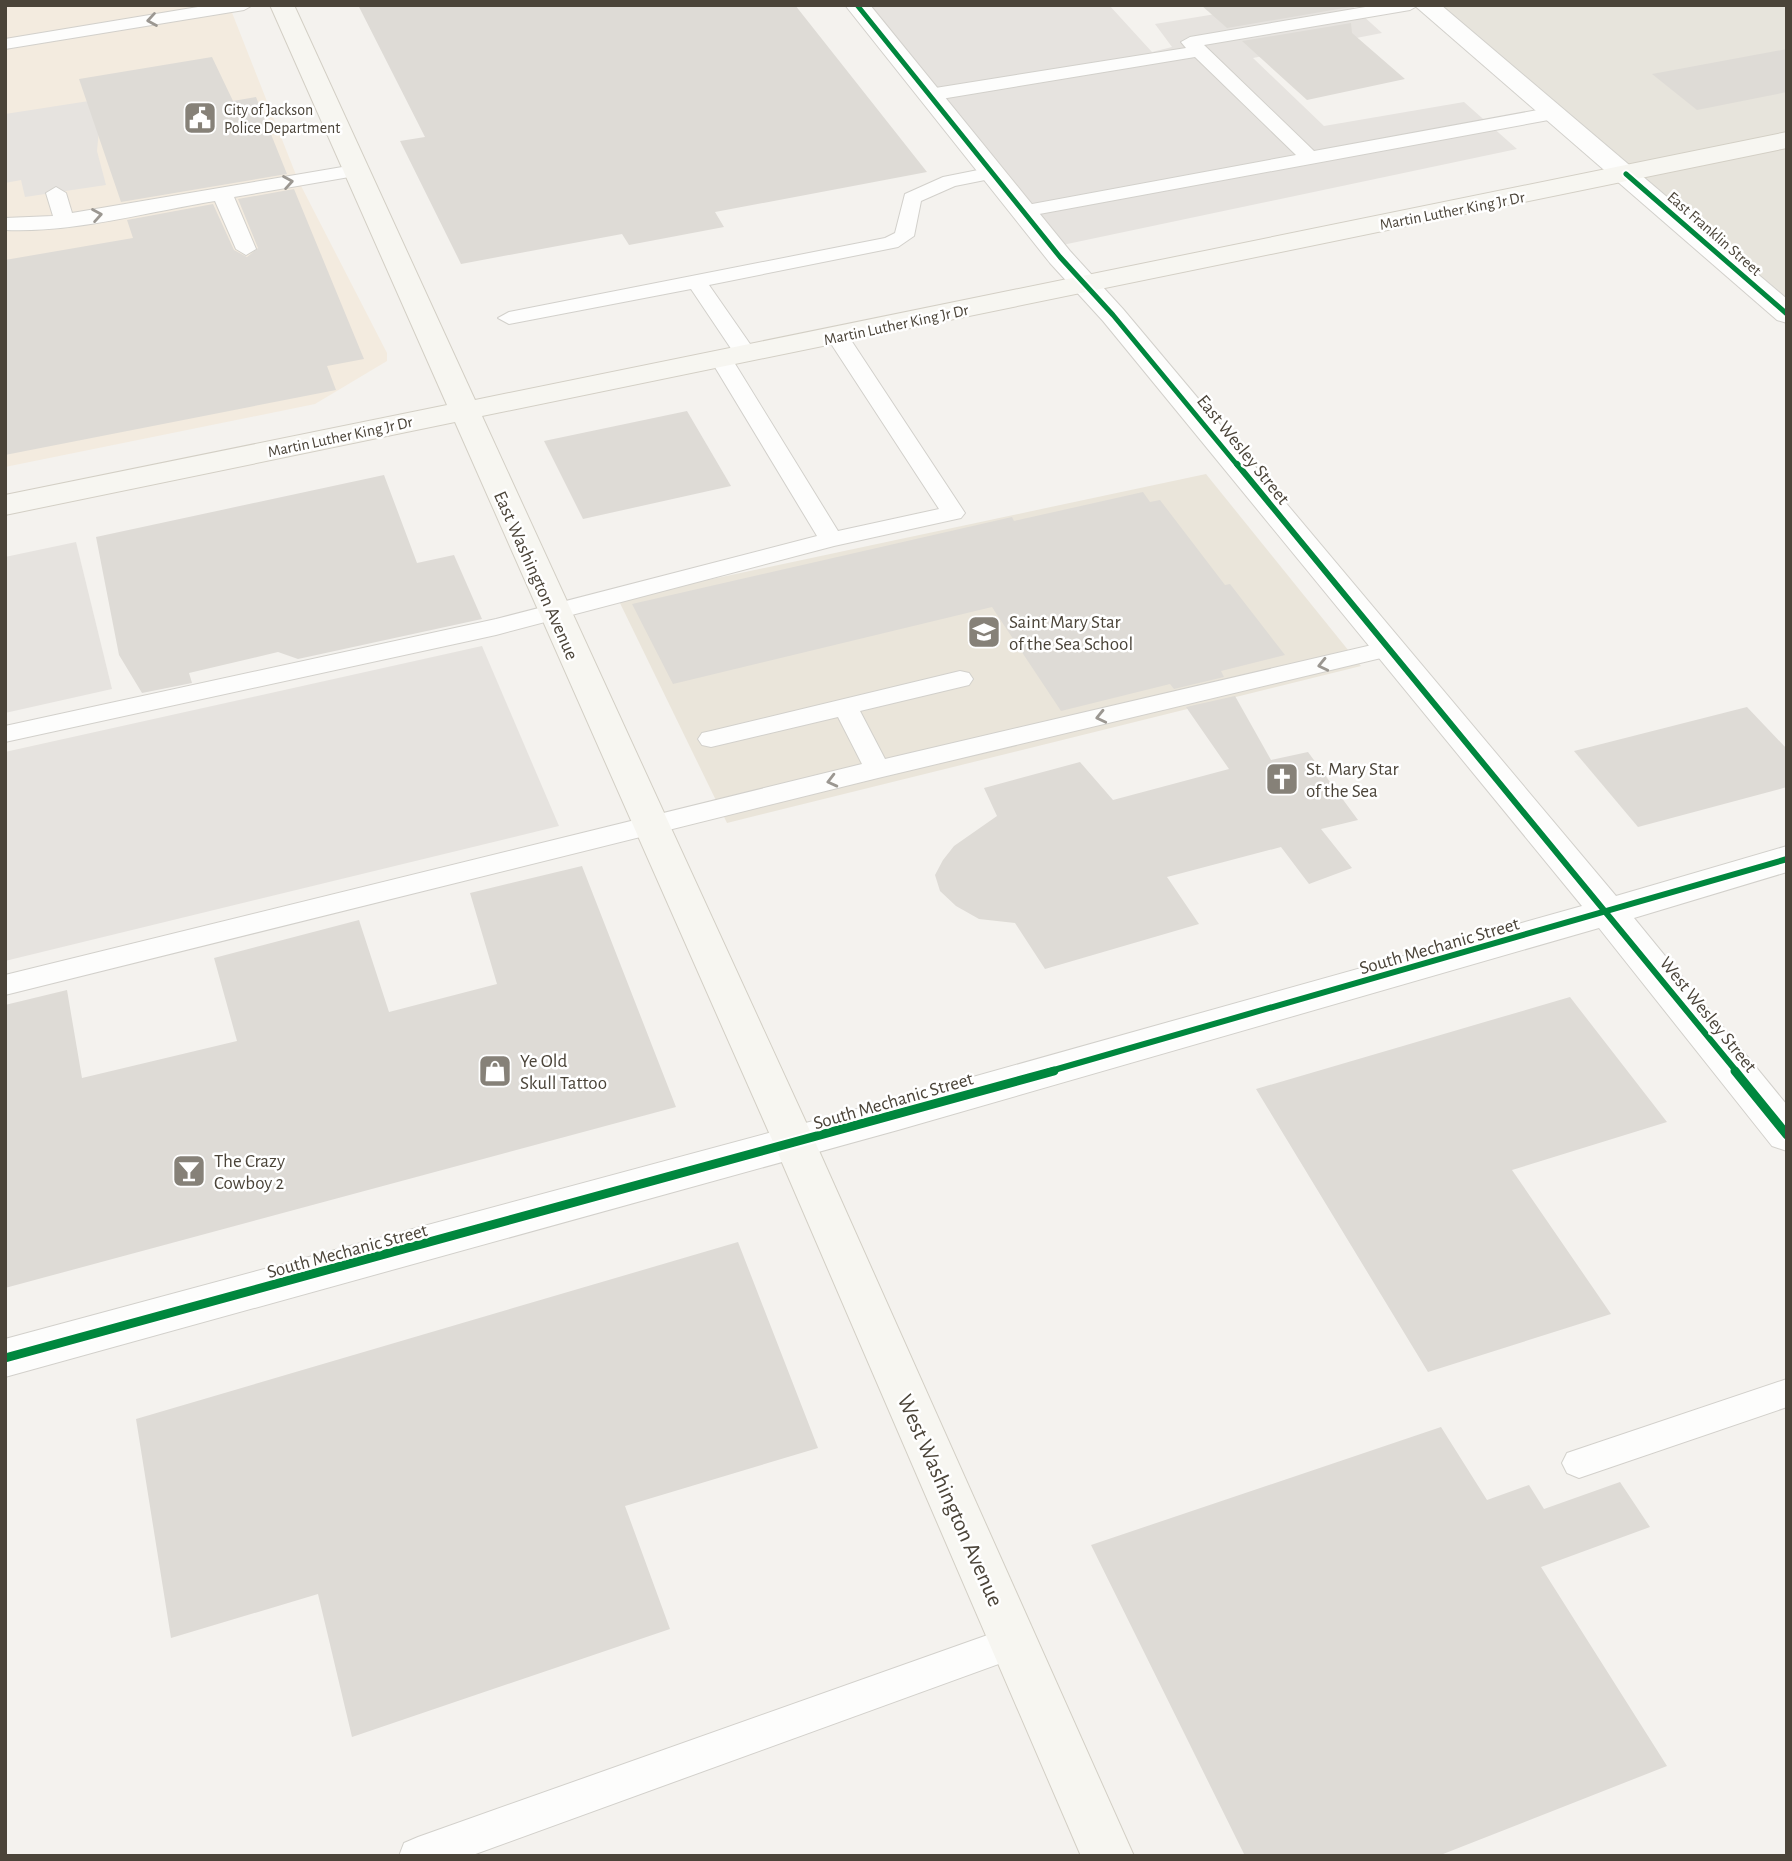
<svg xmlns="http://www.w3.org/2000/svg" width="1792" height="1861" viewBox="0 0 1792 1861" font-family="'Alegreya Sans',sans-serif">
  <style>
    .residential { fill: #e7e4dc }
    .commercial { fill: #f3ebdf }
    .education { fill: #eae5da }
    .parking { fill: #e6e3df }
    .building { fill: #dedbd6 }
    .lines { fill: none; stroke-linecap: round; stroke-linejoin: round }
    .lane-casing { stroke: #d2d0cb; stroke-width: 2 }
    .street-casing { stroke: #d2d0cb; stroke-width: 2 }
    .secondary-casing { stroke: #d3cfc5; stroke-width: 2 }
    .lane { fill: #fdfdfc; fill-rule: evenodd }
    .street { fill: #fdfdfc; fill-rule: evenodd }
    .secondary { fill: #f7f6f1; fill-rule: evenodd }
    .cycleway-far2-casing { stroke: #fff; stroke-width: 9 }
    .cycleway-far1-casing { stroke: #fff; stroke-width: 10 }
    .cycleway-casing { stroke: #fff; stroke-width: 13 }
    .cycleway-far2 { stroke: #00873e; stroke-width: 5 }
    .cycleway-far1 { stroke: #00873e; stroke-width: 6 }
    .cycleway { stroke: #00873e; stroke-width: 9 }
    .oneway { stroke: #9b9791 }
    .labels { text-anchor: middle; stroke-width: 5; stroke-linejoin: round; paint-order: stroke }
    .far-poi-label { font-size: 16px; fill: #4b4439; stroke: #fff; text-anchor: start }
    .far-street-label { font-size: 16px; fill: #4b4439; stroke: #fff }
    .street-label { font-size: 19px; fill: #4b4439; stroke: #fff }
    .poi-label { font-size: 19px; fill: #4b4439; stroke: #fff; text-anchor: start }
    .near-street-label { font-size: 23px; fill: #4b4439; stroke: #fff }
  </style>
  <rect width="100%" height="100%" fill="#f4f2ee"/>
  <polygon class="residential" points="1423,5 1787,5 1787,311"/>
  <polygon class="commercial" points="5,5 229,5 298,180 387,353 387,361 315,404 5,467"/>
  <polygon class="education" points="1206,474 1361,666 727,823 618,599"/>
  <g class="parking">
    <polygon points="857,5 1109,5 1152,52 1172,47 1155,24 1270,5 1351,5 1382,33 1253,58 1324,126 1464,102 1517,149 1053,247"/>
    <polygon points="102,99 97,151 106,185 25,197 21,180 5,183 5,114"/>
    <polygon points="76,542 112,689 5,713 5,557"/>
    <polygon points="482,646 559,826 5,961 5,752"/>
  </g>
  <g class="building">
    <polygon points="358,5 795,5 927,172 715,212 724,227 629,245 622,234 461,264 400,141 425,137"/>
    <polygon points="1201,5 1350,5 1350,7 1227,28"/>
    <polygon points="1351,23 1352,33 1405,79 1307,100 1242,41"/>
    <polygon points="1787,49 1787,92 1697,110 1652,74"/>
    <polygon points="212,57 233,101 256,97 287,174 121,202 79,79"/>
    <polygon points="294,189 364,359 327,366 336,390 5,455 5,260 133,238 127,220 213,204 234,250 247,257 258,248 238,199"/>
    <polygon points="687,411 731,486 583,519 544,441"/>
    <polygon points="384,475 417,563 454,555 482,619 298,659 278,652 189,673 192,683 142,693 119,655 96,537"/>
    <polygon points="1143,492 1150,502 1160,500 1225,585 1230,584 1285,655 1221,671 1224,677 1174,689 1170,684 1061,711 992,607 673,684 632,604 1012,517 1014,521"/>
    <polygon points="1235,696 1271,760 1308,752 1358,820 1321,829 1352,868 1309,884 1281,847 1167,877 1199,924 1045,969 1015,923 979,919 956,906 940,891 935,875 943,860 954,846 997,816 984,788 1080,762 1113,800 1229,769 1186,707"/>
    <polygon points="1747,707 1787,749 1787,787 1638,827 1574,751"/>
    <polygon points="582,866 676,1107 5,1288 5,1005 67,990 82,1078 237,1041 214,958 359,920 389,1012 497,984 470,893"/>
    <polygon points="1570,997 1667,1122 1512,1170 1611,1314 1428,1372 1256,1089"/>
    <polygon points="738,1242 818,1448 625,1506 670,1629 352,1737 318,1594 171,1638 136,1419"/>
    <polygon points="1441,1427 1487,1500 1529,1485 1544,1509 1620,1482 1650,1527 1541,1567 1667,1766 1438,1856 1245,1856 1091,1545"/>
  </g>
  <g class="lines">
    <defs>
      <g id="lane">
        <polygon points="210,5 253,5 244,10 5,49 5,39"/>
        <polygon points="1377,5 1419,5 1410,10 1204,45 1314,151 1554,107 1563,113 1554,119 1023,217 1013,211 1016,207 1296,155 1195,57 929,101 920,95 929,89 1186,48 1181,42 1190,37"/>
        <path d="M 354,165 L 361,167 L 364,171 L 361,175 L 234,197 L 256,249 L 246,255 L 236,249 L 215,201 C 147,212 74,233 5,230 L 5,218 L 53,216 L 46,193 L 56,187 L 66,193 L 72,213 Z"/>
        <polygon points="993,167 1003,173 1000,177 955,186 921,201 914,236 898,247 709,285 757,354 754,359 738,359 691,289 509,324 498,318 509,312 885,238 895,233 905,194 943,177"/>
        <polygon points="837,330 845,331 965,513 961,518 834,546 496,635 5,742 5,726 496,619 817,536 710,359 713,354 729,354 838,531 939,509 826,336"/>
        <polygon points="1389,641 1398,644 1401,649 1398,654 878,778 5,995 5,975 862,764 838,717 711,747 702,745 698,739 702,733 711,731 960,671 969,673 973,679 969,685 860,711 885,759"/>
        <polygon points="1787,1379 1787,1407 1579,1478 1567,1473 1562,1463 1567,1453"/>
        <polygon points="1013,1626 1026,1630 1031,1642 1026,1654 470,1856 399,1856 404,1843 418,1837"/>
      </g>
      <g id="street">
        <polygon points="845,5 870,5 1070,251 1123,309 1616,896 1787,846 1787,872 1634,918 1787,1105 1787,1151 1772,1146 1599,928 898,1130 5,1377 5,1339 898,1098 1582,906 1103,321 1050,263"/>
        <polygon points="1414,5 1441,5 1787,299 1787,323 1777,320"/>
      </g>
      <polygon id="secondary" points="270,5 294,5 475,400 1787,132 1787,148 482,416 816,1144 1134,1856 1081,1856 774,1144 455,422 5,515 5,495 447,405"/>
    </defs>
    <use href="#lane" class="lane-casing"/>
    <use href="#street" class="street-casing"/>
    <use href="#secondary" class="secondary-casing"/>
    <use href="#lane" class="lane"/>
    <use href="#street" class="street"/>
    <use href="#secondary" class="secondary"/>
    <defs>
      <g id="cycleway-far2">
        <polyline points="857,5 1060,257 1113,315 1238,466"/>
        <polyline points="1626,174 1787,314"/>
      </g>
      <g id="cycleway-far1">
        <polyline points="1237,464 1737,1072"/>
        <polyline points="1047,1072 1787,859"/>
      </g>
      <g id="cycleway">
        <polyline points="1735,1071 1787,1135"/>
        <polyline points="5,1358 1054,1071"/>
      </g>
    </defs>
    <use href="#cycleway-far2" class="cycleway-far2-casing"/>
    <use href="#cycleway-far1" class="cycleway-far1-casing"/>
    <use href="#cycleway" class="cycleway-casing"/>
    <use href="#cycleway-far2" class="cycleway-far2"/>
    <use href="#cycleway-far1" class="cycleway-far1"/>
    <use href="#cycleway" class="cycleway"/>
  </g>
  <defs><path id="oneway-chevron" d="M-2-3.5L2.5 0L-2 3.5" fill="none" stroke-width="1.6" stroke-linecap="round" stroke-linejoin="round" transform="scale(1.75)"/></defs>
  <g class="oneway">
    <use href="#oneway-chevron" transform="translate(152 20) rotate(171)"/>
    <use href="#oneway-chevron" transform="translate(288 182) rotate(-10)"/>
    <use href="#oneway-chevron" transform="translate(97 215) rotate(-10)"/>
    <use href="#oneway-chevron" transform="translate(1323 665) rotate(167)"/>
    <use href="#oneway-chevron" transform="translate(1101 717) rotate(167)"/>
    <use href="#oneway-chevron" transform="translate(832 781) rotate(166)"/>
  </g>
  <defs>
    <symbol id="civic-square" viewBox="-11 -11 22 22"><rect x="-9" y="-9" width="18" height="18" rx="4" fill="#868178" stroke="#fff"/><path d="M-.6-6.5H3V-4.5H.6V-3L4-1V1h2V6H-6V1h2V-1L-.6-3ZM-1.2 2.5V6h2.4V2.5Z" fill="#fff"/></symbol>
    <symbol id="school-square" viewBox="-11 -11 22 22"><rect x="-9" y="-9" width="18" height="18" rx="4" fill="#868178" stroke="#fff"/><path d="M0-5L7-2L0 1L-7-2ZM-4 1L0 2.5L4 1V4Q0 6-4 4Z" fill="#fff"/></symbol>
    <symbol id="church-square" viewBox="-11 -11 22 22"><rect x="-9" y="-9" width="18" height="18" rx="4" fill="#868178" stroke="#fff"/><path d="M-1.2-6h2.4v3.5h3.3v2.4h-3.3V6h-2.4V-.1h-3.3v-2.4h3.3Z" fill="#fff"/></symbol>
    <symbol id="shop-square" viewBox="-11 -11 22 22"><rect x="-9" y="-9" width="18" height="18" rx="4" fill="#868178" stroke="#fff"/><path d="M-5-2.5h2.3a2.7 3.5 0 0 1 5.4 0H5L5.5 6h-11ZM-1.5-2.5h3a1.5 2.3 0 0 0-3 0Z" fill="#fff"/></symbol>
    <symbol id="bar-square" viewBox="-11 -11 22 22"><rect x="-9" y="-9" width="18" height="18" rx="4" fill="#868178" stroke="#fff"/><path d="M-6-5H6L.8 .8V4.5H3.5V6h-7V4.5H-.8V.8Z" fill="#fff"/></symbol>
  </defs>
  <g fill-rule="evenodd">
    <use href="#civic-square" x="181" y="99" width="38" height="38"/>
    <use href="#school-square" x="965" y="613" width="38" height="38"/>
    <use href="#church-square" x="1263" y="760" width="38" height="38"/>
    <use href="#shop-square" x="476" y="1052" width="38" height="38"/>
    <use href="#bar-square" x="170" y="1152" width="38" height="38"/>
  </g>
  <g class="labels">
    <g class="far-poi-label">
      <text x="224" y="115">City of Jackson<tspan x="224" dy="18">Police Department</tspan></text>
    </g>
    <g class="far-street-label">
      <text transform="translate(1452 210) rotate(-11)" y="6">Martin Luther King Jr Dr</text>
      <text transform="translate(1715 233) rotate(41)" y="6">East Franklin Street</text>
      <text transform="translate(896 324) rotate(-12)" y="6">Martin Luther King Jr Dr</text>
      <text transform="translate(340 436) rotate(-12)" y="6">Martin Luther King Jr Dr</text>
    </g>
    <g class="street-label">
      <text transform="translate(1244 449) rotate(51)" y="7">East Wesley Street</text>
      <text transform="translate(537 575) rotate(66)" y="7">East Washington Avenue</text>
      <text transform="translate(1439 945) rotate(-16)" y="7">South Mechanic Street</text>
      <text transform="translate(1709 1014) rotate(51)" y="7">West Wesley Street</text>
      <text transform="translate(893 1100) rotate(-16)" y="7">South Mechanic Street</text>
      <text transform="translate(347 1250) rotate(-15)" y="7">South Mechanic Street</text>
    </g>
    <g class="poi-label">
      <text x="1009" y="628">Saint Mary Star<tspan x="1009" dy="22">of the Sea School</tspan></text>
      <text x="1306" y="775">St. Mary Star<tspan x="1306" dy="22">of the Sea</tspan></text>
      <text x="520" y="1067">Ye Old<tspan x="520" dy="22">Skull Tattoo</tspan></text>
      <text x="214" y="1167">The Crazy<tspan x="214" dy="22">Cowboy 2</tspan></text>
    </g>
    <g class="near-street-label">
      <text transform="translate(951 1500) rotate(66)" y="8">West Washington Avenue</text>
    </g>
  </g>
  <rect width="1792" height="1861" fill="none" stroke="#4b4439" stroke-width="14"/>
</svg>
